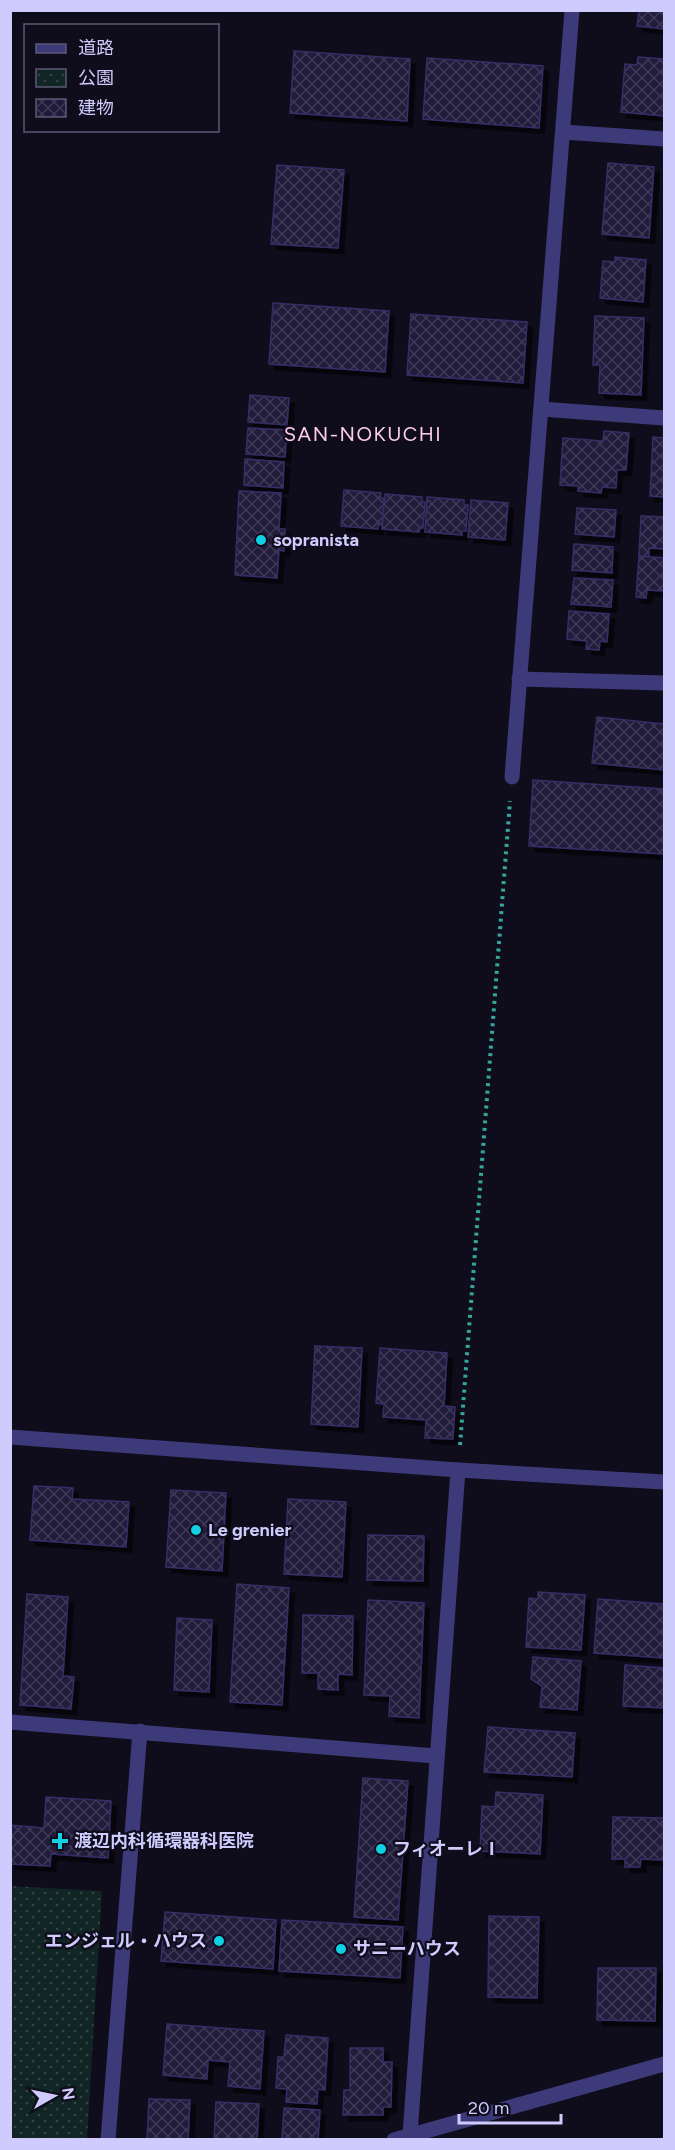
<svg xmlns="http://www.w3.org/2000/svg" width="675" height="2150" viewBox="0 0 675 2150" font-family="Figtree,'Noto Sans JP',sans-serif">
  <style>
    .park { fill: url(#park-dots) }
    .building { fill: url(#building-cross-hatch); stroke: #382d66; stroke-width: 1.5; filter: url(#shadow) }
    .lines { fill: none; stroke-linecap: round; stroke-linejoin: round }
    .path { stroke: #34a69d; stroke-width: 4; stroke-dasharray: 3 4.5; stroke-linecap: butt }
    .lane { stroke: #3c3a78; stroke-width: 15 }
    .street { stroke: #3c3a78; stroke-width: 15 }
    .poi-dot { fill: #0fd1e3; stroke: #0f0c1c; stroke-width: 2 }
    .labels { text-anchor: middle; stroke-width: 4.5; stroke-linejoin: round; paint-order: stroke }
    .poi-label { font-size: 18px; font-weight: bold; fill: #cfcbfc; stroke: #0f0c1c; text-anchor: start }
    .neighbourhood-label { font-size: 20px; letter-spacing: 1.5px; fill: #fccceb; stroke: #0f0c1c }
  </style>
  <defs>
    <pattern id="park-dots" width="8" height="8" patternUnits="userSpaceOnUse" patternTransform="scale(1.5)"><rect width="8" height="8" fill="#102524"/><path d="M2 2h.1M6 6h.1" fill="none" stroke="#324345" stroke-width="1.8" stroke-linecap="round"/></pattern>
    <pattern id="building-cross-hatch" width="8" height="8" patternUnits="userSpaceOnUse" patternTransform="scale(1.5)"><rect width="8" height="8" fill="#201a3b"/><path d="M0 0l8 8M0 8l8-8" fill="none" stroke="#3f3a58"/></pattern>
    <filter id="shadow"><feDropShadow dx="5.5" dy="5.5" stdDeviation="0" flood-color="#0009"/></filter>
  </defs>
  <rect width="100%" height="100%" fill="#0f0c1c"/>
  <polygon class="park" points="10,1886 102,1891 87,2139 11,2139"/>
  <g class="building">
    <polygon points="639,10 664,10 664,29 637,26"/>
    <polygon points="294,51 410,59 407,121 290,113"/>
    <polygon points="638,57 664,59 664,116 621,112 625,64 637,65"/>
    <polygon points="427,58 543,66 539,128 423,119"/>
    <polygon points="608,163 654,167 649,238 602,234"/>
    <polygon points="277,165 344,170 338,248 271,244"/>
    <polygon points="615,257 646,260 643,302 600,298 603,261 615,262"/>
    <polygon points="273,303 389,311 385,372 269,364"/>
    <polygon points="411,314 527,322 523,383 407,375"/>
    <polygon points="595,316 644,318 641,395 599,393 600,365 593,365"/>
    <polygon points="250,395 289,398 287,425 248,422"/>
    <polygon points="248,428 287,430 285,457 246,454"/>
    <polygon points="604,431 629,433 626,470 617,470 616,488 602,487 601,493 578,491 578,486 560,485 563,438 603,441"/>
    <polygon points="653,437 664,438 664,497 650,496"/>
    <polygon points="245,459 284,462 283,488 244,485"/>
    <polygon points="344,490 381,493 380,498 384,498 382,525 378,525 378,529 341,526"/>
    <polygon points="239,491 281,493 279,529 285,529 284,551 279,550 277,578 235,575"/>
    <polygon points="385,494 422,497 422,502 425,502 423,528 420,528 419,532 382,529"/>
    <polygon points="427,497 464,500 464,505 468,505 466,531 462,531 462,535 425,532"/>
    <polygon points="471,500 508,503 505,540 468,537"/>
    <polygon points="577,508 616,510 614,537 575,534"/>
    <polygon points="641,516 664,517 664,549 649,548 649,557 639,556"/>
    <polygon points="574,544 613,547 612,573 572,570"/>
    <polygon points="639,556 664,558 664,591 647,590 646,598 636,597"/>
    <polygon points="574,578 613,580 611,607 571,604"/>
    <polygon points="569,611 609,614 607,642 600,641 599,650 586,649 587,641 567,639"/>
    <polygon points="597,717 664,724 664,770 592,763"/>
    <polygon points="533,780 664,789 664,854 529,846"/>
    <polygon points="315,1346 362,1348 358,1427 311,1424"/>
    <polygon points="380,1348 447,1353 444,1406 455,1407 453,1439 425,1438 426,1420 383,1417 384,1404 376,1403"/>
    <polygon points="34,1486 73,1488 72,1499 129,1502 126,1547 30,1540"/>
    <polygon points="171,1490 226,1493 222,1571 166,1567"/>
    <polygon points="288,1499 346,1502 342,1577 284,1574"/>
    <polygon points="368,1535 424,1536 423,1581 367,1580"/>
    <polygon points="237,1584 289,1588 282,1705 230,1702"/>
    <polygon points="538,1592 585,1595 581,1650 526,1647 529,1598 538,1599"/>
    <polygon points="27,1594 68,1597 63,1676 74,1677 71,1709 20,1705"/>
    <polygon points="598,1599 664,1604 664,1658 594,1653"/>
    <polygon points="368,1600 424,1603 419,1718 389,1716 390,1696 364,1695"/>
    <polygon points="303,1615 353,1616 352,1675 338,1674 338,1690 318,1689 318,1673 302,1673"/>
    <polygon points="177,1618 212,1620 209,1692 174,1690"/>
    <polygon points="533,1657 581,1661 577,1710 540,1707 542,1686 531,1679"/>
    <polygon points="625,1665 664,1668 664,1708 623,1706"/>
    <polygon points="488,1727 575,1733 572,1777 484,1772"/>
    <polygon points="363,1778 408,1781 398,1920 354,1917"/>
    <polygon points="496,1792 543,1795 540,1854 480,1851 482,1806 495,1807"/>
    <polygon points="46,1797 111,1801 108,1858 51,1854 50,1866 10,1864 10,1825 44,1828"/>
    <polygon points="613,1817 664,1818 664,1860 641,1859 640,1867 625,1867 625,1859 612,1859"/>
    <polygon points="165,1912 276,1920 273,1969 161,1961"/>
    <polygon points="489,1916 539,1917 537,1998 488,1997"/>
    <polygon points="282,1920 403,1927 400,1978 279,1971"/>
    <polygon points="598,1968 656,1968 655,2021 597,2020"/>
    <polygon points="167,2024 264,2031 260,2089 228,2086 230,2062 208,2060 207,2079 163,2075"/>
    <polygon points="286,2035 328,2038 325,2090 318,2089 317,2104 286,2102 287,2089 276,2088 278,2057 284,2057"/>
    <polygon points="350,2048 383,2048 383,2062 392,2062 391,2107 383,2107 383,2115 343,2115 344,2090 350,2090"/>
    <polygon points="149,2099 190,2100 188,2140 147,2140"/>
    <polygon points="216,2102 259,2104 257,2140 214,2140"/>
    <polygon points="284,2108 320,2110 318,2140 282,2138"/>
  </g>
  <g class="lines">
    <polyline class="path" points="460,1445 510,801"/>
    <polyline class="lane" points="519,679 664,683"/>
    <g class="street">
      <polyline points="563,132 664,139"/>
      <polyline points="541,409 664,418"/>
      <polyline points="512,777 572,10"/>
      <polyline points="10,1437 458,1470 664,1482"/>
      <polyline points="10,1722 436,1756"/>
      <polyline points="410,2135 458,1470"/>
      <polyline points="108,2140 140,1731"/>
      <polyline points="394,2140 664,2064"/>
    </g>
  </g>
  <g class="poi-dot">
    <circle cx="261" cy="540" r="6"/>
    <circle cx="196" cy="1530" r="6"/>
    <path d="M57 1832h6v6h6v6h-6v6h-6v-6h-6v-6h6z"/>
    <circle cx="381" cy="1849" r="6"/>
    <circle cx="219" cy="1941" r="6"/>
    <circle cx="341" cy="1949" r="6"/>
  </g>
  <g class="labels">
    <g class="poi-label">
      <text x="273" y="546">sopranista</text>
      <text x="208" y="1536">Le grenier</text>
      <text x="74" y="1847">渡辺内科循環器科医院</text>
      <text x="393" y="1855">フィオーレⅠ</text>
      <text x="207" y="1947" text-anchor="end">エンジェル・ハウス</text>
      <text x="353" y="1955">サニーハウス</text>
    </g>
    <g class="neighbourhood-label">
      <text x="363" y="441">SAN-NOKUCHI</text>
    </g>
  </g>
  <rect width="675" height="2150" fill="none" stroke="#cfcbfc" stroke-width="24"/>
  <rect x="24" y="24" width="195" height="108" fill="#0f0c1c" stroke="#5c5876" stroke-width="1.5"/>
  <rect x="36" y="44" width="30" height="9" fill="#3c3a78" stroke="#5c5876" stroke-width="1.5"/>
  <text x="78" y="54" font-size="18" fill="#cfcbfc">道路</text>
  <rect x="36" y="69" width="30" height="18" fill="url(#park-dots)" stroke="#5c5876" stroke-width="1.5"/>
  <text x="78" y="84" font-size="18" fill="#cfcbfc">公園</text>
  <rect x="36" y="99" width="30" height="18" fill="url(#building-cross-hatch)" stroke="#5c5876" stroke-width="1.5"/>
  <text x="78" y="114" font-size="18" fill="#cfcbfc">建物</text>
  <g transform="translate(54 2096) rotate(81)" stroke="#0f0c1c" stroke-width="4.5" paint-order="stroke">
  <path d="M0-4.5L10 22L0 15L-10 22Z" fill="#cfcbfc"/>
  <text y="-9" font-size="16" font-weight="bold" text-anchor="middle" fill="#cfcbfc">N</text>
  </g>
  <path d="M459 2114v9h102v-9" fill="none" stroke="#cfcbfc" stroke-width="3"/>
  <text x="468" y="2114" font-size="18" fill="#cfcbfc" stroke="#0f0c1c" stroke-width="4.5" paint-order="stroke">20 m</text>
</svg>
